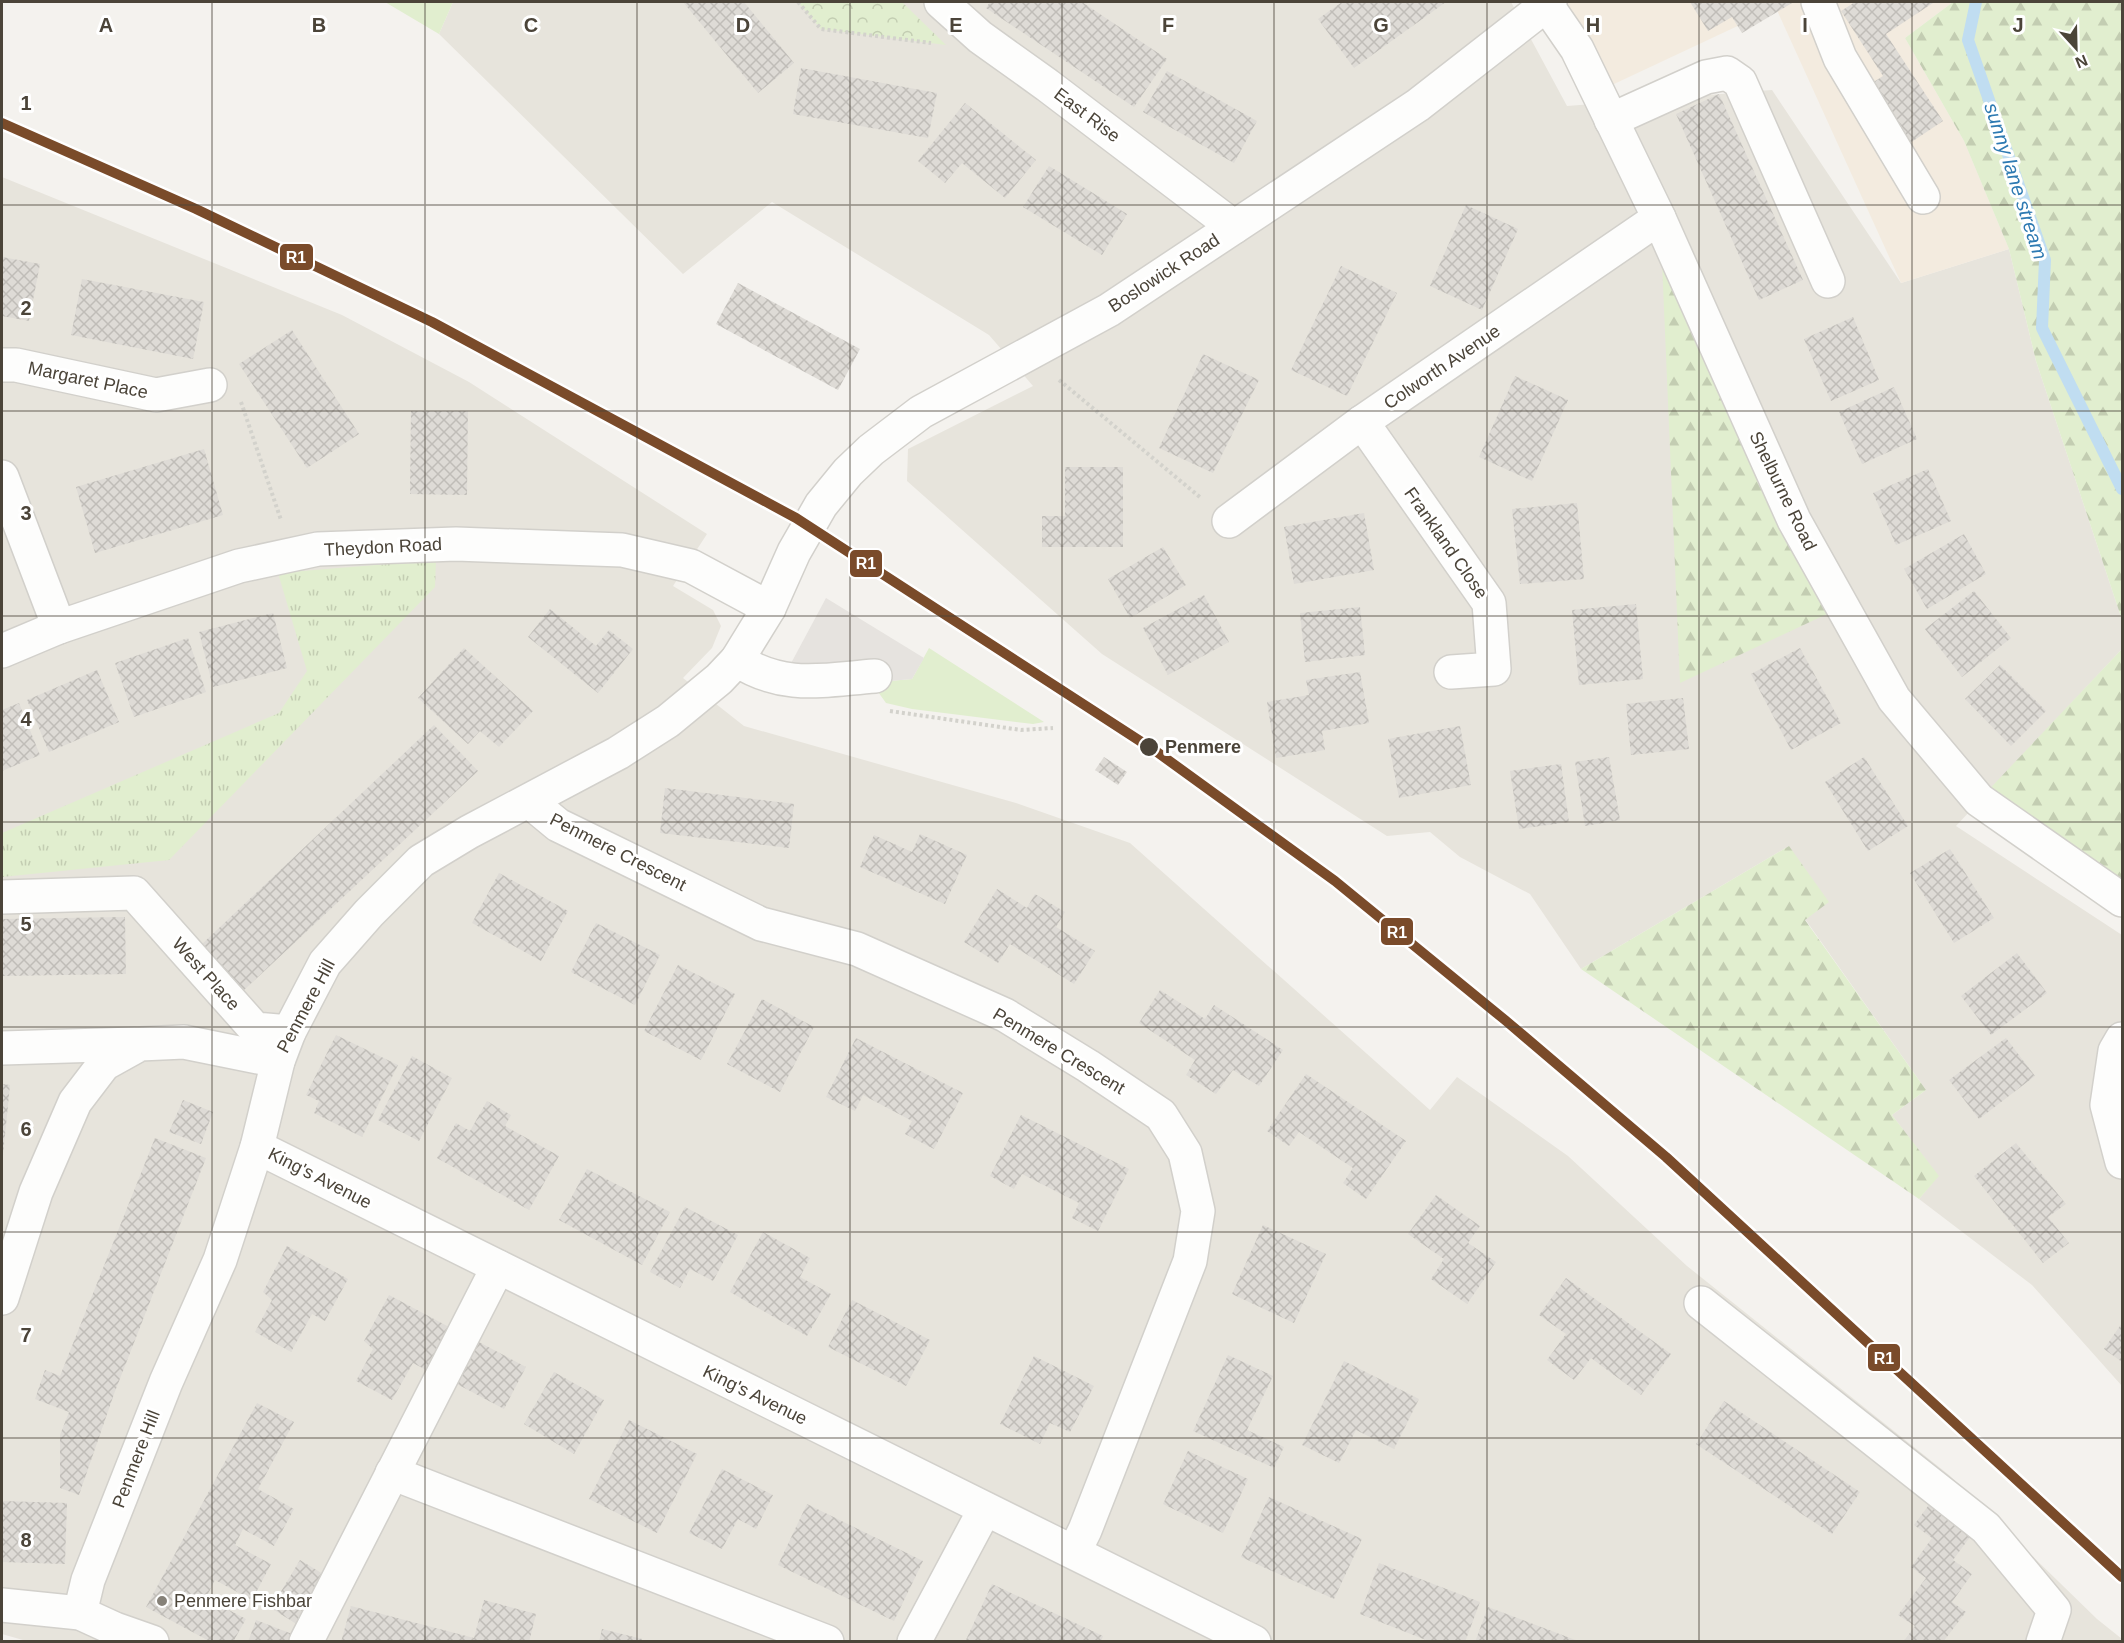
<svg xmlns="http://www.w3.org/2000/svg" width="2124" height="1643" viewBox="0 0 2124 1643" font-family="Arial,sans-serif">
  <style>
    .residential { fill: #e7e4dc }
    .commercial { fill: #f3ebdf }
    .grass { fill: url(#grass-tufts) }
    .forest { fill: url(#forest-firs) }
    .park { fill: url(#park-crowns) }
    .garden { fill: #e1eecf }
    .parking { fill: #e6e3df }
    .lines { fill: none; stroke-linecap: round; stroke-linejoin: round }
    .stream { stroke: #c0ddf1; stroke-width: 12 }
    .building { fill: url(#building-cross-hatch) }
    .minor-casing { stroke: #d2d0cb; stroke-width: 36 }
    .path { stroke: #d3d2cc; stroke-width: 4; stroke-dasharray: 3 3; stroke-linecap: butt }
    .minor { stroke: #fdfdfc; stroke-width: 33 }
    .rail-1-casing { stroke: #fff; stroke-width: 15 }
    .rail-1 { stroke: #7a4b2a; stroke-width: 10 }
    .grid { fill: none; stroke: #4b4439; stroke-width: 1.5; stroke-opacity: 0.55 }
    .stop-dot { fill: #4b4439; stroke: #fff; stroke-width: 2 }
    .poi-dot { fill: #868178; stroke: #fff; stroke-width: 2 }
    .labels { text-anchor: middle; stroke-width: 6; stroke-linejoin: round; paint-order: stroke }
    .street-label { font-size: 18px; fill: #4b4439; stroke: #fff }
    .stop-label { font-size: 18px; font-weight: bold; fill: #4b4439; stroke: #fff; text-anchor: start }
    .poi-label { font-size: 18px; fill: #4b4439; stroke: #fff; text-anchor: start }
    .water-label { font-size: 20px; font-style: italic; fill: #2e7ab2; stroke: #fff }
    .grid-label { font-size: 20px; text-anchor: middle; font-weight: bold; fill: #4b4439; stroke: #fff; stroke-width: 6; stroke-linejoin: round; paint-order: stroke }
    .line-badge { stroke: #fff; stroke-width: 2 }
    .badge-label { font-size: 16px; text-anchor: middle; font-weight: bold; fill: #fff }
  </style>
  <defs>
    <pattern id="grass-tufts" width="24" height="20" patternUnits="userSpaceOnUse" patternTransform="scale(1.5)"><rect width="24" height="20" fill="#e1eecf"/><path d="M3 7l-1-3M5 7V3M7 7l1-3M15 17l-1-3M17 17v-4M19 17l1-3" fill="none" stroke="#c3cdb2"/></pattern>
    <pattern id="forest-firs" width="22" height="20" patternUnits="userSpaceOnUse" patternTransform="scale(1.5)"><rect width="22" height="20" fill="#e1eecf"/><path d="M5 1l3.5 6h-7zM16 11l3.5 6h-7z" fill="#c3cdb2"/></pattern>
    <pattern id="park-crowns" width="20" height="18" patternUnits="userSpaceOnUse" patternTransform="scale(1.5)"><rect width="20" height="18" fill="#e1eecf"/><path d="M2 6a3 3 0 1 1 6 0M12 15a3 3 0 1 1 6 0" fill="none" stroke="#c3cdb2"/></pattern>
    <pattern id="building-cross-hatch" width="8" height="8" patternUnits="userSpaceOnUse" patternTransform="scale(1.5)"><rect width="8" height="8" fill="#dedbd6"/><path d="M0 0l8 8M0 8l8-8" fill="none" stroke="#c0bdb8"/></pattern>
  </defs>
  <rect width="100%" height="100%" fill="#f4f2ee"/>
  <g class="residential">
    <polygon points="453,2 1511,2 1567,106 1772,90 1901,283 2009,249 2036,361 2122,620 2122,649 1956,826 2122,935 2122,1386 2032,1285 1919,1199 1938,1176 1892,1115 1926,1090 1805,919 1789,846 1581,969 1530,894 1460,857 1430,832 1387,836 1102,654 907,481 908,449 1033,386 989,335 772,202 683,274 439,34"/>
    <polygon points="2,177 342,315 469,382 707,534 673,586 713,610 721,626 712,648 683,678 744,726 1016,803 1130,843 1430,1110 1457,1077 1568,1156 1687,1266 1949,1475 2097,1619 2122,1639 2122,1641 30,1642 2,1634"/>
  </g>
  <polygon class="commercial" points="1550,2 1953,2 1905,38 1964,141 2009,249 1901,283 1776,8 1597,92"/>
  <polygon class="grass" points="436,560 435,587 169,860 2,877 2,833 279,713 307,671 278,573"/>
  <g class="forest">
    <polygon points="1953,2 2122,2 2122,620 2036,361 2009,249 1964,141 1905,38"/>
    <polygon points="1662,262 1827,614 1680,683"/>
    <polygon points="2122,649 2122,900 1979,800"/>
    <polygon points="1789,846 1829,902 1805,920 1926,1090 1892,1115 1939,1176 1919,1199 1581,969"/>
  </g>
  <polygon class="park" points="798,2 902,2 946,45 821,29"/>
  <g class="garden">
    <polygon points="385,2 453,2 439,34"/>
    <polygon points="929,648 1044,722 1033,724 912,709 886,703 876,689 878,682 912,679"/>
  </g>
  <polygon class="parking" points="826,598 924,658 912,679 814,688 789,667"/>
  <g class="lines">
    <polyline class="stream" points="1976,2 1968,40 2045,260 2042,328 2122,489"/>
  </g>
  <g class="building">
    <polygon points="683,2 744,2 794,63 758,93"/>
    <polygon points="990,2 1082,2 1167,59 1134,107 986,8"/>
    <polygon points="1342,2 1446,2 1354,68 1318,19"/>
    <polygon points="1690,2 1791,2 1792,3 1742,33 1732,17 1708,31"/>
    <polygon points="1855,2 1933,3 1886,34 1943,121 1907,145 1869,85 1883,76 1841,11"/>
    <polygon points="801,68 937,93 928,138 793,114"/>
    <polygon points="1167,71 1257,121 1234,163 1143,112"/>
    <polygon points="1719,94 1803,280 1759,300 1676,114"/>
    <polygon points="965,103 1036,160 1005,198 962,163 945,183 918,161"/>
    <polygon points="1049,166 1127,214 1102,255 1023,207"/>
    <polygon points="1466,205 1518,229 1482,310 1430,286"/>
    <polygon points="2,257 40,264 29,321 2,316"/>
    <polygon points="1341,266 1397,293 1347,396 1291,370"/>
    <polygon points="82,279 204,302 193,359 71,335"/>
    <polygon points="738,283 860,349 838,390 716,324"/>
    <polygon points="1853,317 1879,380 1831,401 1804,339"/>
    <polygon points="292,330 359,434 307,468 239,364"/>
    <polygon points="1203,354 1259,380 1213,473 1159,448"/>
    <polygon points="1515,376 1568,400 1532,481 1479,457"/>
    <polygon points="1894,387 1917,439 1862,464 1839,412"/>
    <polygon points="411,411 468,411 467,495 410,494"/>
    <polygon points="204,449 223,515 95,553 76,487"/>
    <polygon points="1065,467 1123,467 1123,547 1042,547 1042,516 1065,516"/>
    <polygon points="1928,469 1951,521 1896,545 1873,493"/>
    <polygon points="1577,503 1584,579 1520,584 1512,509"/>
    <polygon points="1364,513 1374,570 1294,584 1284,527"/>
    <polygon points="1964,534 1986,574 1927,609 1904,569"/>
    <polygon points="1163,547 1186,585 1130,618 1108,579"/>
    <polygon points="1974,591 2011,638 1962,677 1925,629"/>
    <polygon points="1204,595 1229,642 1168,675 1143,628"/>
    <polygon points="1636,604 1643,679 1579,685 1572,610"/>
    <polygon points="1360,607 1365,655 1305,662 1300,613"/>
    <polygon points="550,609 596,646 609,630 633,649 598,693 528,637"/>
    <polygon points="273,613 287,668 213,687 199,632"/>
    <polygon points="188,638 206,692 134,717 115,663"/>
    <polygon points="464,648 533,711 499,747 480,731 468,744 418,698"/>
    <polygon points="1800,648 1841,723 1791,750 1751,674"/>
    <polygon points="2000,665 2046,711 2011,746 1965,699"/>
    <polygon points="97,670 119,722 49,752 27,700"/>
    <polygon points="1360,672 1369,723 1322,731 1325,750 1276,758 1267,702 1309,695 1306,680"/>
    <polygon points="1683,698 1689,749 1631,755 1626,704"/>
    <polygon points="19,703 40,755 2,771 2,710"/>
    <polygon points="434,725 478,771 243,991 200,946"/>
    <polygon points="1460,726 1471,785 1399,798 1388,739"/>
    <polygon points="1104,757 1127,772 1118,785 1095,770"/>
    <polygon points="1609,757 1620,820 1585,826 1575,762"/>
    <polygon points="1864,757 1908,826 1868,851 1825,782"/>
    <polygon points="1561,764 1569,822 1519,829 1510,771"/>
    <polygon points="665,788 794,804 789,848 660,833"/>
    <polygon points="920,834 967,855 945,904 860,867 874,835 912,852"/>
    <polygon points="1950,849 1994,918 1954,943 1910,873"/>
    <polygon points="499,873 568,911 541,961 472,923"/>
    <polygon points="997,889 1027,908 1035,894 1065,912 1056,927 1095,951 1074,984 1010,944 998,963 964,942"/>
    <polygon points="125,917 126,974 2,976 2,919"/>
    <polygon points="596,923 660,955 635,1005 571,972"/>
    <polygon points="2017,953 2047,993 1991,1035 1961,996"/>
    <polygon points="678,965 735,994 701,1060 644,1031"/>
    <polygon points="1160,990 1205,1019 1214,1005 1283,1050 1259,1086 1233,1070 1216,1094 1186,1075 1195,1060 1139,1023"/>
    <polygon points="762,999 814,1027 780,1092 727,1064"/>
    <polygon points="336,1035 398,1065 362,1137 314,1113 319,1101 306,1095"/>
    <polygon points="856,1038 963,1093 934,1149 905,1134 912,1121 863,1095 855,1111 826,1097"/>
    <polygon points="2006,1038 2035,1076 1979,1119 1949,1080"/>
    <polygon points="412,1056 452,1078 419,1141 378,1120"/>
    <polygon points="1306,1074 1406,1141 1366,1199 1343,1183 1353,1168 1299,1132 1289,1146 1267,1131"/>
    <polygon points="2,1084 10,1085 3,1155 2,1155"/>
    <polygon points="183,1100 213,1112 201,1144 169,1132"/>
    <polygon points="487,1101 511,1115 505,1126 559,1156 529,1210 437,1158 456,1123 470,1131"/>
    <polygon points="1021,1115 1129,1169 1098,1231 1072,1218 1079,1203 1022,1174 1014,1189 990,1176"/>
    <polygon points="155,1138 206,1158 114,1394 79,1495 60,1488 60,1435 69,1412 35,1399 45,1370 60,1376"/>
    <polygon points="2016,1143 2066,1204 2048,1217 2069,1243 2043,1263 1974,1176"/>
    <polygon points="587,1169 670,1212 642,1265 559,1220"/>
    <polygon points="1436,1195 1480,1226 1468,1243 1496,1262 1467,1304 1431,1279 1444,1259 1408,1234"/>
    <polygon points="685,1207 738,1235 713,1281 690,1269 680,1288 650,1272"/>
    <polygon points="1263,1225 1326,1254 1294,1323 1232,1294"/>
    <polygon points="763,1232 810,1258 800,1277 831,1294 807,1336 730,1292"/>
    <polygon points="287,1246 348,1279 325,1321 312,1314 291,1352 255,1332 272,1300 263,1292"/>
    <polygon points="1566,1278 1671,1354 1641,1395 1591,1358 1574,1380 1547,1360 1566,1334 1539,1315"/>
    <polygon points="389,1295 449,1327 426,1370 413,1363 392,1400 356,1381 373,1349 364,1341"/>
    <polygon points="852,1300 930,1340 906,1386 828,1347"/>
    <polygon points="2122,1323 2122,1362 2104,1349"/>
    <polygon points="477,1341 526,1367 504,1409 455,1383"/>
    <polygon points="1228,1355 1273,1376 1247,1430 1284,1447 1274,1468 1193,1431"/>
    <polygon points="1034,1356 1094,1386 1070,1432 1050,1423 1040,1444 1000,1424"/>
    <polygon points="1344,1361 1419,1399 1394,1449 1356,1430 1339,1463 1302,1445"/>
    <polygon points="554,1372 604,1400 574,1454 524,1424"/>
    <polygon points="1724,1401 1860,1492 1832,1534 1696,1444"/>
    <polygon points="257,1403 294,1422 258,1489 294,1509 274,1546 243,1529 235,1545 271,1564 252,1600 215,1580 206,1598 246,1619 233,1642 211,1642 146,1607"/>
    <polygon points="629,1420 697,1454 657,1533 589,1499"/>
    <polygon points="1188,1451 1248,1479 1223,1533 1163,1504"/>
    <polygon points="722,1469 773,1495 756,1529 738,1519 722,1549 689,1533"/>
    <polygon points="1269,1497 1362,1539 1334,1599 1241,1557"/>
    <polygon points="2,1501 67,1503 65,1564 2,1562"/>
    <polygon points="1931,1502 1973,1533 1953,1560 1972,1574 1952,1602 1966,1612 1943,1642 1903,1642 1915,1626 1898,1615 1926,1578 1911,1567 1932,1538 1914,1525"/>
    <polygon points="807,1504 923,1561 894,1621 778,1565"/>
    <polygon points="300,1560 328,1577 298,1625 271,1608"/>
    <polygon points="1379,1563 1480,1602 1465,1642 1431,1642 1360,1614"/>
    <polygon points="992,1584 1103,1636 1101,1642 965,1642"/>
    <polygon points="484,1600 536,1614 529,1642 341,1642 351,1606 474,1638"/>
    <polygon points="1488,1607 1578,1641 1578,1642 1475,1642"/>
    <polygon points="256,1620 292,1634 290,1642 248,1642"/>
    <polygon points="602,1629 642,1639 642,1642 599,1642"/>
  </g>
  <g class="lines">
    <defs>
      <g id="minor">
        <polyline points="941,2 980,37 1047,85 1234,227"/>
        <polyline points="1818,2 1840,58 1923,197"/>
        <polyline points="1546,4 1577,49 1659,218 1794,520 1894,699 1979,800 2122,900"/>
        <polyline points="1611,120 1706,77 1727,73 1740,82 1828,281"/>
        <polyline points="2,365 16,365 156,395 210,385"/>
        <polyline points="1362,422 1489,603 1494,669 1451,672"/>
        <polyline points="2,477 59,627"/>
        <polyline points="1229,521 1362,422 1659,218"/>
        <polyline points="2,651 59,627 239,566 318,549 456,544 622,550 691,566 769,608"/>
        <path d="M 737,660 C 784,690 822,680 875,676"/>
        <polyline points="529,801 558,825 761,924 857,949 1005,1015 1088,1066 1161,1115 1185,1153 1198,1211 1190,1261 1085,1530 1074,1552"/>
        <polyline points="2,897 134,893 255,1029 289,1032"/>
        <polyline points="2122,1039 2115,1051 2107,1105 2122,1162"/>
        <polyline points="2,1048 135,1044"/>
        <polyline points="257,1147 1254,1642"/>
        <polyline points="2,1298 36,1192 75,1102 104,1064 140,1044 184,1042 278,1061"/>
        <polyline points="1701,1303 1986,1528 2054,1610 2043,1642"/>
        <polyline points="392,1473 827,1642"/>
        <polyline points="2,1605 80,1613 115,1629 152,1642"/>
        <polyline points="80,1613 88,1580 166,1382 220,1260 257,1147 278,1061 289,1032 325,963 369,913 421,861 469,832 618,753 668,721 719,679 737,660 769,608 794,552 821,505 848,472 871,450 921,412 1109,310 1418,105 1550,2"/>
        <polyline points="306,1642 498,1267"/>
        <polyline points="914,1642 985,1509"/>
      </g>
    </defs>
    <use href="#minor" class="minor-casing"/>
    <g class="path">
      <polyline points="798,2 821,29 931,43"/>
      <polyline points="1059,380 1201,498"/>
      <polyline points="241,402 281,520"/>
      <polyline points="890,711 1021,730 1053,728"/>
    </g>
    <use href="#minor" class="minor"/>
    <defs>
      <polyline id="rail-1" points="2,123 196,209 432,322 796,518 1157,752 1335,881 1505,1020 1666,1157 2122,1577"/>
    </defs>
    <use href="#rail-1" class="rail-1-casing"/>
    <use href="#rail-1" class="rail-1"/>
  </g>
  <path class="grid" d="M 212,2 L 212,1642M 425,2 L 425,1642M 637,2 L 637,1642M 850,2 L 850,1642M 1062,2 L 1062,1642M 1274,2 L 1274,1642M 1487,2 L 1487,1642M 1699,2 L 1699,1642M 1912,2 L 1912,1642M 2,205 L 2122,205M 2,411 L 2122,411M 2,616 L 2122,616M 2,822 L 2122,822M 2,1027 L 2122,1027M 2,1232 L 2122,1232M 2,1438 L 2122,1438"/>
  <circle class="stop-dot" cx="1149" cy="747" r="10"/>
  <circle class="poi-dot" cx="162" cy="1601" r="6"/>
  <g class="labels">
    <g class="street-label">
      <text transform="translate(1087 115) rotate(37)" y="6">East Rise</text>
      <text transform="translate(1164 273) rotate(-33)" y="6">Boslowick Road</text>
      <text transform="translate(1442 367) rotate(-34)" y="6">Colworth Avenue</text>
      <text transform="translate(88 380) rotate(12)" y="6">Margaret Place</text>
      <text transform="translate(1783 491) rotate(64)" y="6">Shelburne Road</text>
      <text transform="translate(1446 543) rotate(55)" y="6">Frankland Close</text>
      <text transform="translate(383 547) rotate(-3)" y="6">Theydon Road</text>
      <text transform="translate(618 852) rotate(27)" y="6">Penmere Crescent</text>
      <text transform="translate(206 974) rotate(48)" y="6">West Place</text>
      <text transform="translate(306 1006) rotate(-62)" y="6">Penmere Hill</text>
      <text transform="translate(1059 1051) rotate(31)" y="6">Penmere Crescent</text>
      <text transform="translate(320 1178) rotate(27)" y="6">King's Avenue</text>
      <text transform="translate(755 1395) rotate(26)" y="6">King's Avenue</text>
      <text transform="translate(136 1459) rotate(-69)" y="6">Penmere Hill</text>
    </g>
    <g class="stop-label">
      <text x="1165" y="753">Penmere</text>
    </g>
    <g class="poi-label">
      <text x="174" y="1607">Penmere Fishbar</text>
    </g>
    <g class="water-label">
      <text transform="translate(2016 181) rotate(72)" y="7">sunny lane stream</text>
    </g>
  </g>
  <g class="grid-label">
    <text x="106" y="32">A</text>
    <text x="319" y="32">B</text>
    <text x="531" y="32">C</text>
    <text x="743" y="32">D</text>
    <text x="956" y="32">E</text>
    <text x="1168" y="32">F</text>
    <text x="1381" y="32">G</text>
    <text x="1593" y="32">H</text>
    <text x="1805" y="32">I</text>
    <text x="2018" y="32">J</text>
    <text x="26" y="110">1</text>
    <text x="26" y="315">2</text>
    <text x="26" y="520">3</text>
    <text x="26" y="726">4</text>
    <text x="26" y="931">5</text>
    <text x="26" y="1136">6</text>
    <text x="26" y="1342">7</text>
    <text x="26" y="1547">8</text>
  </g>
  <g class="line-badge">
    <rect x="279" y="243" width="35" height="28" rx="6" fill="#7a4b2a"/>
    <rect x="849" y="549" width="34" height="29" rx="6" fill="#7a4b2a"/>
    <rect x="1380" y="917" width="34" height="29" rx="6" fill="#7a4b2a"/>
    <rect x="1867" y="1343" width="34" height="29" rx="6" fill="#7a4b2a"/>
  </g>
  <g class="badge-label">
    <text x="296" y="263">R1</text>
    <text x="866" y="569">R1</text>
    <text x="1397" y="938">R1</text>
    <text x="1884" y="1364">R1</text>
  </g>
  <rect width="2124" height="1643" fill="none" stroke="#4b4439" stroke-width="6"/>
  <g transform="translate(2076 48) rotate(158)" stroke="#ffffff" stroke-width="4.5" paint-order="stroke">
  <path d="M0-4.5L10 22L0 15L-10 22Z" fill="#4b4439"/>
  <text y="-9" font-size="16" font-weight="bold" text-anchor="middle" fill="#4b4439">N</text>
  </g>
</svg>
